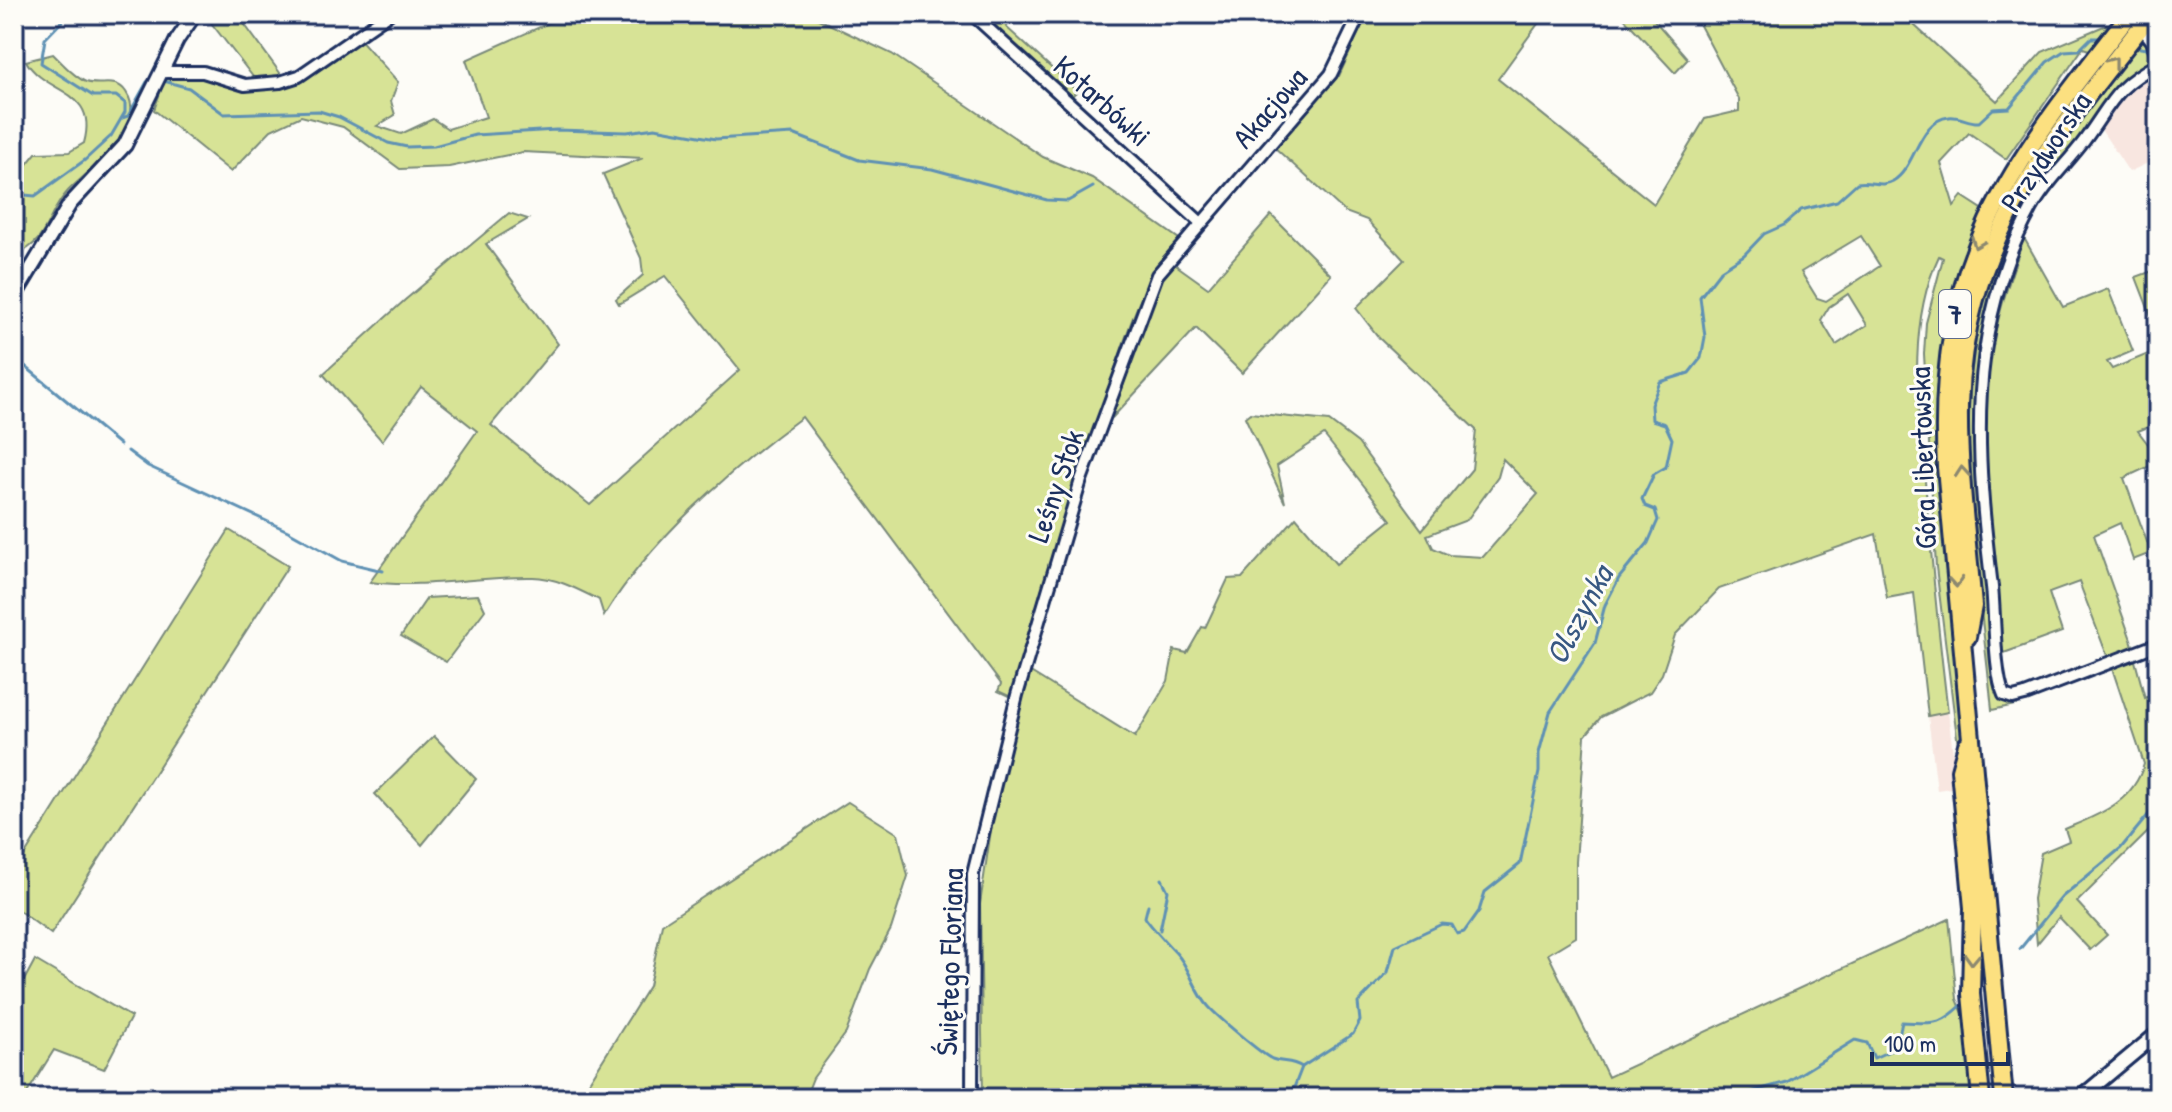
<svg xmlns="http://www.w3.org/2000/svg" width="2172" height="1112" viewBox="0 0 2172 1112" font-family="'Patrick Hand',sans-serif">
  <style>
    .built { fill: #f8e6e0 }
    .green { fill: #d7e396; stroke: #79897a; stroke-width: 2; fill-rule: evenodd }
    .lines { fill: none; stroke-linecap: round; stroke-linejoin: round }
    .stream { stroke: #5f91b4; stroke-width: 3 }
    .minor-casing { stroke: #1b2f5e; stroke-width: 16 }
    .tertiary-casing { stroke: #1b2f5e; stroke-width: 18 }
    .trunk-casing { stroke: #1b2f5e; stroke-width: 22 }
    .minor { stroke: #fdfcf7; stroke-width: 10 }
    .tertiary { stroke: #fdfcf7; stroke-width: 12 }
    .trunk { stroke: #fce080; stroke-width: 16 }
    .oneway { stroke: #8c886f }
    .labels { text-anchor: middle; stroke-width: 6; stroke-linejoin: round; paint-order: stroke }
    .shield { fill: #fdfcf7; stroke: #5f6c8c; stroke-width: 2 }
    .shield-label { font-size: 28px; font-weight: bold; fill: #1b2f5e }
    .street-label { font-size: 30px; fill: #1b2f5e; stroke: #fdfcf7 }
    .water-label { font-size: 32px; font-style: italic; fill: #385882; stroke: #fdfcf7 }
  </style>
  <rect width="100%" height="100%" fill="#fdfcf7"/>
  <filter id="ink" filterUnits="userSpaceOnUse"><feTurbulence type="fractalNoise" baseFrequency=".0125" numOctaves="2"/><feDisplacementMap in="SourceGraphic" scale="16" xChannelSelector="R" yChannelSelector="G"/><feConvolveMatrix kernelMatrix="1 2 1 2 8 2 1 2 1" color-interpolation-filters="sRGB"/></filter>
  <g filter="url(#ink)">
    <g class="built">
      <polygon points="2153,73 2158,85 2158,158 2129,172 2098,125 2128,87"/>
      <polygon points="1948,712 1957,787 1937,790 1928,716"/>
    </g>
    <g class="green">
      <polygon points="237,14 283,77 257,82 205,15"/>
      <path d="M 569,14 L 808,14 L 892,54 L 1043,157 L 1092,178 L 1179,239 C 1137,285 1123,348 1103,405 C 1069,502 1037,597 1011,697 L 998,691 L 1001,684 L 802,417 C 731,469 650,540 604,616 L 599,600 C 579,590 555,577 533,577 C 478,576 425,589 370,582 L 477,431 L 421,387 L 382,441 L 323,374 L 405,300 L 509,213 L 528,219 L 486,244 L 558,344 L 491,425 L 590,505 L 740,370 L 665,276 L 619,304 L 616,299 L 643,275 L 641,258 L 603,174 L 643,158 L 523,152 L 449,167 L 400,169 L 343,127 L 301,116 L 271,130 L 231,172 L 154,110 L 166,76 L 207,78 L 250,89 L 274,88 L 311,75 L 359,38 L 398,82 L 391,101 L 395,115 L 377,126 L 401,134 L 433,119 L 448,129 L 486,117 L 466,60 Z"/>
      <polygon points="981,14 1017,14 1006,27 1077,91 1071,97"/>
      <path d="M 1367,14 L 1545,14 L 1498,79 L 1654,204 L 1705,119 L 1739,111 L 1739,99 L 1694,14 L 1902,14 L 1997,101 L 2042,52 L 2111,23 L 2089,50 L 2083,48 L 2006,159 L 1969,133 L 1941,163 L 1954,206 L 1962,196 L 1982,209 L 1945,320 L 1936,392 L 1947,571 L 1967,786 L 1963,786 L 1936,567 L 1924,354 L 1926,323 L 1943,258 L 1939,256 C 1905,328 1919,415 1926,492 C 1932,566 1939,639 1948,712 L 1928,716 L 1914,593 L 1887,598 L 1876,534 L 1719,589 L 1675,635 L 1662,674 L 1650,692 L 1601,717 L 1585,736 L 1576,862 L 1576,937 L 1548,954 L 1608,1077 L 1949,919 L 1957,999 L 1969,1028 L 1974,1098 L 983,1098 L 980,904 L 993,816 L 1029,671 L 1135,737 L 1168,681 L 1174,650 L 1187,653 L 1202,627 L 1205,628 L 1228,579 L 1242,578 L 1296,517 L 1336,564 L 1391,520 L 1324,435 L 1277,466 L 1285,503 L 1245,417 L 1250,413 L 1329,421 L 1358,443 L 1422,530 L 1472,469 L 1476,430 L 1380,339 L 1356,308 L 1404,260 L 1367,220 L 1345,212 L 1274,147 L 1332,76 L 1339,76 ZM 1861,236 L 1880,266 L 1826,301 L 1817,298 L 1801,272 ZM 1848,294 L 1867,325 L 1836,345 L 1821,320 L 1829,307 ZM 1503,459 L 1538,494 L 1483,557 L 1449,555 L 1433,548 L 1427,535 L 1467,520 L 1498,477 Z"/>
      <polygon points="1620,14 1649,14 1688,59 1675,73"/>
      <path d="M 2143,39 L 2151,46 L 2153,58 L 2111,93 L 2087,131 L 2035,195 L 1980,354 L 1974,406 L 1975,443 L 2003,700 L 2015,705 L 1992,710 C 1977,555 1939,367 2012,223 C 2046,156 2097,98 2143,39 Z"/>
      <path d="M 53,54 C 62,63 74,77 86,82 C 101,87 116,77 126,92 C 150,128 88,170 68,191 C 44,217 51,240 14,256 L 14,180 L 36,153 L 69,152 L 84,143 C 99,88 45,95 26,61 Z"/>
      <polygon points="1271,215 1331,275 1242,373 1196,328 1112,418 1161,276 1173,263 1208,288"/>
      <path d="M 2024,238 L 2063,307 L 2108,289 L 2133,351 L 2107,362 L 2112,369 L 2153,352 L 2158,365 L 2158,423 L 2138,431 L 2158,457 L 2158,470 L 2154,464 L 2124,478 L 2151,553 L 2133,560 L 2120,523 L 2094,535 L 2134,648 L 2108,658 L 2079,582 L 2049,593 L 2062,632 L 2001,654 C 1994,568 1977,471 1986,386 C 1991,335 2007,286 2024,238 Z"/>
      <polygon points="2158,269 2158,334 2136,277"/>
      <polygon points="229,530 288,566 51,934 14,907 14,872"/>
      <polygon points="478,595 485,610 446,662 401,636 427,598"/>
      <path d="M 2134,657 L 2145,698 L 2149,696 L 2152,705 L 2158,703 L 2158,822 L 2077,902 L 2107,935 L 2090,950 L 2059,917 L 2037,944 L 2033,899 L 2041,853 L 2069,841 L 2065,829 C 2098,815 2133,803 2144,764 L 2111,665 Z"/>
      <polygon points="434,736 476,779 422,845 375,794"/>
      <polygon points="848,802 898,834 908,876 891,929 870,969 846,1033 813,1078 805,1098 579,1098 649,986 662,924"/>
      <polygon points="35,960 131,1017 104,1069 54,1050 24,1098 14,1098 14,999"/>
    </g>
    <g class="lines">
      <g class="stream">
        <polyline points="2140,48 2148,49"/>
        <polyline points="164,81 189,88 224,114 319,111 339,117 388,143 407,147 434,146 475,135 556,130 627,132 655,128 716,139 793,134 859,160 932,169 1047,200 1068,201 1093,187"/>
        <polyline points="122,118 128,116 147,82 152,80"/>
        <polyline points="14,194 35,196 85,160 111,136 125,112 125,103 116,96 93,96 41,63 45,39 69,14"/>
        <polyline points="14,357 120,445"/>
        <polyline points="128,451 148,466 288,531 342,561 383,571"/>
        <path d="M 1148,905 L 1145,917 C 1147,922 1170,947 1176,953 C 1190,968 1195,992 1209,1007 C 1218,1017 1261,1054 1272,1059 C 1283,1063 1291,1060 1302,1067"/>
        <polyline points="1160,930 1168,891 1162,879"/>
        <polyline points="2020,949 2062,897 2121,848 2158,803"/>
        <path d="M 1290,1098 L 1302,1067 L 1353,1034 L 1360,1021 L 1358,1003 L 1388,972 L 1395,946 L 1442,924 L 1452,925 L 1457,934 L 1464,932 L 1479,911 L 1485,892 L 1520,864 L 1539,772 L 1539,753 L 1550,712 L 1595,643 L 1605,605 L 1619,578 L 1648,543 L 1658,520 L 1655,510 L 1645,506 L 1642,499 L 1654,474 L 1666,467 L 1672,439 L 1665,424 L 1652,420 L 1651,405 L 1660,382 L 1689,373 L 1701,358 L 1705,337 L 1700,297 L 1721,270 L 1744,255 L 1764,234 L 1784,225 L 1801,210 L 1837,201 L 1857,183 C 1870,180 1881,188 1893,181 C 1916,168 1918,120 1949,117 C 1958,115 1969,123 1979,122 L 1993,109 L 2009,108 L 2047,62 L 2064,51 L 2079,50 L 2091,38 L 2098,38"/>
        <path d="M 1729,1098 L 1787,1082 L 1855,1040 L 1867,1043 L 1874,1058 L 1896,1048 L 1902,1022 C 1936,1023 1940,1027 1966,1001"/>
      </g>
      <defs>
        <g id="minor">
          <polyline points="972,14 1201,223"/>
          <polyline points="2141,27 2152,41 2158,58"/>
          <path d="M 2158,64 C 2114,87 2112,103 2084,141 C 2067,164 2046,182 2032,208 C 1965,329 1976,455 1992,587 C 1995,613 1994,674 2004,695 L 2013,698 L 2025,695 L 2158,644"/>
          <polyline points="162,72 203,72 245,85 280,82 299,76 389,14"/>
          <polyline points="972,1098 973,874 1017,695 1081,480 1157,275 1331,74 1360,14"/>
        </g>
        <g id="tertiary">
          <polyline points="14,297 70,204 125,145 177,40 195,14"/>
          <polyline points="2080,1098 2158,1033"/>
        </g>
        <g id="trunk">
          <path d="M 1967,637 L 1973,606 C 1967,539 1958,471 1959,405 C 1964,237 2054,139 2151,14"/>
          <polyline points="1967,745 1960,770 1973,908 1971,994 1981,1098"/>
          <path d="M 2004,1098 L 1946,467 C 1935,260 2008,168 2130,14"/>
        </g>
      </defs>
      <use href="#minor" class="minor-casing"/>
      <use href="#tertiary" class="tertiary-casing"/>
      <use href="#trunk" class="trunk-casing"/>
      <use href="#minor" class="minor"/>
      <use href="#tertiary" class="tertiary"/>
      <use href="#trunk" class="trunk"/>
    </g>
    <defs><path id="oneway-chevron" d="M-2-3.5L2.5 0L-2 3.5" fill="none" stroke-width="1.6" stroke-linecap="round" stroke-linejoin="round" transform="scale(2)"/></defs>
    <g class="oneway">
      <use href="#oneway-chevron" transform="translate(2113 62) rotate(-52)"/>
      <use href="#oneway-chevron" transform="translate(1977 243) rotate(111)"/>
      <use href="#oneway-chevron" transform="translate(1962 472) rotate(-95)"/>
      <use href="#oneway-chevron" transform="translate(1956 582) rotate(85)"/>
      <use href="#oneway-chevron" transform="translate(1972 959) rotate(92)"/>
    </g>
  </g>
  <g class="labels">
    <rect class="shield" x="1939" y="290" width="32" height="48" rx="6"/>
    <g class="shield-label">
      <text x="1955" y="324">7</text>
    </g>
    <g class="street-label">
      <text transform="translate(1102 101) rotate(42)" y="10">Kotarbówki</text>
      <text transform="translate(1270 108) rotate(-49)" y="10">Akacjowa</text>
      <text transform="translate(2046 152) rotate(-56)" y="10">Przydworska</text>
      <text transform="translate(1923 458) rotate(-92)" y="10">Góra Libertowska</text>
      <text transform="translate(1056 486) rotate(-71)" y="10">Leśny Stok</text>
      <text transform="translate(950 962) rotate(-88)" y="10">Świętego Floriana</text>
    </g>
    <g class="water-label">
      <text transform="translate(1579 615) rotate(-62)" y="11">Olszynka</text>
    </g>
  </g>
  <rect width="2172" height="1112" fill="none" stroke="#fdfcf7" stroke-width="48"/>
  <rect x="24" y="24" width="2124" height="1064" fill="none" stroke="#1b2f5e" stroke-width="3" filter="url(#ink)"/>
  <path d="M1872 1052v12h136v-12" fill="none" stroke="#1b2f5e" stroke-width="4"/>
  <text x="1884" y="1052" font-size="24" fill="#1b2f5e" stroke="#fdfcf7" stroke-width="6" paint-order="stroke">100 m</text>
</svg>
